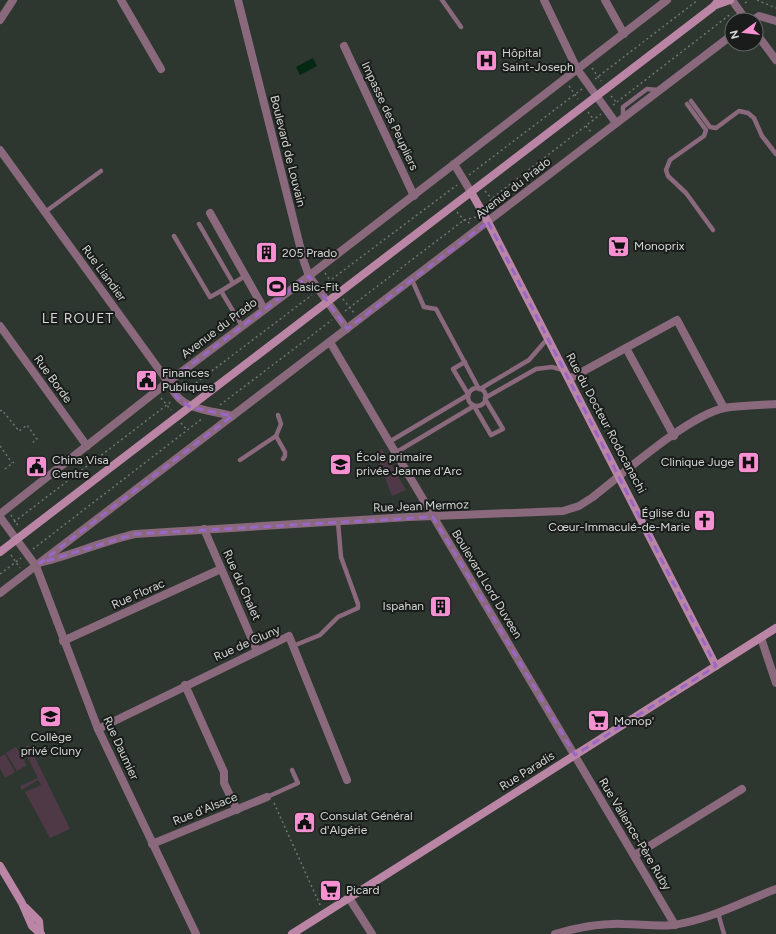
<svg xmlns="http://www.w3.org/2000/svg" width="776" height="934" viewBox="0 0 776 934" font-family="Figtree,sans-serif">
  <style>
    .green { fill: #503947 }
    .water { fill: #052815 }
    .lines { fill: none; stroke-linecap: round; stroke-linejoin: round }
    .path { stroke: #6f7671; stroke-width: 1.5; stroke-dasharray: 2 3; stroke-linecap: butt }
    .lane { stroke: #8a697d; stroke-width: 4.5 }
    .street { stroke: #8a697d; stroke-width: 8 }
    .secondary { stroke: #bb86a6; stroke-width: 8 }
    .marked { fill: none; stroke: #9968c6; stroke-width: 3; stroke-dasharray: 8 5; stroke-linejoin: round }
    .labels { text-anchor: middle; stroke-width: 4; stroke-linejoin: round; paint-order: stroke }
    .poi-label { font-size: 12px; fill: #d2d7d4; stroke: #191c1a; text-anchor: start }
    .street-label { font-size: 12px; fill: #d2d7d4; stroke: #191c1a }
    .quarter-label { font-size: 14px; letter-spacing: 1px; fill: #d2d7d4; stroke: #191c1a }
  </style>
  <rect width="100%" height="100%" fill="#2e3630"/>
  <g class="green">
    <polygon points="382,449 406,490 392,496 376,453"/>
    <polygon points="29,745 70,829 50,838 25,792 41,785 38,780 22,790 20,786 38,778 23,748"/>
    <polygon points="16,747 27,765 17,771 6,753"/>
    <polygon points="5,754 15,772 5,778 0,768 0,757"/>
  </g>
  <polygon class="water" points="313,58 317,66 300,75 296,67"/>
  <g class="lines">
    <g class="path">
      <polyline points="757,0 776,8"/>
      <polyline points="745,3 749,0"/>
      <polyline points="592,68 601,81"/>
      <polyline points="595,79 698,0"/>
      <polyline points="569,86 578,99"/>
      <polyline points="611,96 616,102"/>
      <polyline points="613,105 732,13"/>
      <polyline points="588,112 594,120"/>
      <polyline points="586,126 591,132"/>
      <polyline points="469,175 582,89"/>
      <polyline points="485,191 497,205"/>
      <polyline points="488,206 491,199 601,114"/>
      <polyline points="457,212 464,220 471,224"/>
      <polyline points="325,273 334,286"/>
      <polyline points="324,285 457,185"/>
      <polyline points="343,299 354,313"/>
      <polyline points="345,311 464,220 476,217"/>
      <polyline points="182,381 188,389"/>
      <polyline points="184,392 312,295"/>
      <polyline points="161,398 171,410"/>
      <polyline points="220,405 332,320"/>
      <polyline points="0,411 2,410 19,431 27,425 37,439 32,443"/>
      <polyline points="181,423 187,430"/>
      <polyline points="0,446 12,463"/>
      <polyline points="5,469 14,462"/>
      <polyline points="11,515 19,527"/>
      <polyline points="14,522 172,401"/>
      <polyline points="33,549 203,418"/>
      <polyline points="11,555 20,568"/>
      <polyline points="0,574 21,558"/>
      <polyline points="274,803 321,907"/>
    </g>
    <g class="lane">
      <polyline points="442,0 461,27"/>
      <polyline points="691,101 710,127 716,128 739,111 748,113 754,118 762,136 776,154"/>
      <polyline points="687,104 706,130 704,136 670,160 666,170 668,176 686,193 713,230"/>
      <polyline points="623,118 623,107 647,89 658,90"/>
      <polyline points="45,212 101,171"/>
      <polyline points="199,224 233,283"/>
      <polyline points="174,236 210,297 221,291"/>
      <polyline points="412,280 424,307 436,309 479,389"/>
      <polyline points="242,326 221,291 245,276"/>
      <polyline points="465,362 453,369 468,394"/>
      <circle cx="477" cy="397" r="9"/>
      <polyline points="480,389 529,360 548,338"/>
      <polyline points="485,398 536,369 552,367 563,370"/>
      <polyline points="474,406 491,435 503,429 485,399"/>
      <polyline points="278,415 281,424 276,436 285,452 285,456 283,459"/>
      <polyline points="389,442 468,395"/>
      <polyline points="395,453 474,406"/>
      <polyline points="240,460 276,436"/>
      <polyline points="293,646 320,635 338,617 358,608 358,604 341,557 338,522"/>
      <polyline points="267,797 298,783 292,770"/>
      <polyline points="718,913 724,934"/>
    </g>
    <g class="street">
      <polyline points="121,0 161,69"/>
      <polyline points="238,0 304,262 309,276 347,329"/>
      <polyline points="544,0 577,69 616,123"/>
      <polyline points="605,0 624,34"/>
      <polyline points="732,0 746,20"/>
      <polyline points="0,20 13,0"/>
      <polyline points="753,20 759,16 776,21"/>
      <polyline points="756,33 776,60"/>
      <polyline points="344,46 414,196"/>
      <path d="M 0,150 L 163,375 C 168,382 172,390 177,396 C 188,410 215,411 232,416"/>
      <polyline points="454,164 471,192"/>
      <polyline points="210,213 264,309"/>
      <polyline points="0,326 87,446"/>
      <polyline points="330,342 675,925"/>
      <polyline points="626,348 674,436"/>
      <polyline points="569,379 677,320 724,408"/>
      <polyline points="0,514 168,382 288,292 667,0"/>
      <polyline points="0,517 36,566 98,729 196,934"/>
      <polyline points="204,529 257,651"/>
      <path d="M 43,562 C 74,554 104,541 135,534 L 409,517 L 563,511 L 579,506 L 593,497 C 624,473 688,416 724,408 C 741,405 759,405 776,404"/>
      <polyline points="0,593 732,35"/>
      <polyline points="761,638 776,683"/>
      <polyline points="63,641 221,569"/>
      <polyline points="185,685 224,772 224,783 237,810"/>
      <polyline points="98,729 289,636 347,780"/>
      <polyline points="152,844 267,797"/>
      <polyline points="635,855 742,789"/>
      <polyline points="349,898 372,934"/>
      <path d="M 555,934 C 576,928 602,923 624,924 C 640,924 656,927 673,925 C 709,920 742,902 776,889"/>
    </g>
    <g class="secondary">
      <polyline points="716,5 730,0"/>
      <polyline points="471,192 488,222 716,666"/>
      <polyline points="0,552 713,7 719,0"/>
      <polyline points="0,866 22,903 32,926 41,934"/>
      <polyline points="26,908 39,921 40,932"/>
      <polyline points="292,934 776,628"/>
    </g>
  </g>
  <path class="marked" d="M 488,222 L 716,666 L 575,755 L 433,517 L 135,534 L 40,563 L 232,416 L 190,407 L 177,397 L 168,382 L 309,276 L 347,329 Z"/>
  <defs>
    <symbol id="hospital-square" viewBox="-11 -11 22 22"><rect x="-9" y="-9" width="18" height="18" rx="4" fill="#f690d1" stroke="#191c1a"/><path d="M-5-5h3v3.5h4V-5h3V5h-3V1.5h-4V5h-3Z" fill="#111"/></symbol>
    <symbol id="supermarket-square" viewBox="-11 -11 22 22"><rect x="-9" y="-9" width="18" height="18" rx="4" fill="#f690d1" stroke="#191c1a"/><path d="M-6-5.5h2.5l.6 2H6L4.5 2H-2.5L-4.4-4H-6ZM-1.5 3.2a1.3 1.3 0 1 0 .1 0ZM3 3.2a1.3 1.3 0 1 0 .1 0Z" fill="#111"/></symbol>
    <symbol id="building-square" viewBox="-11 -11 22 22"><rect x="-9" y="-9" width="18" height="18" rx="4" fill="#f690d1" stroke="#191c1a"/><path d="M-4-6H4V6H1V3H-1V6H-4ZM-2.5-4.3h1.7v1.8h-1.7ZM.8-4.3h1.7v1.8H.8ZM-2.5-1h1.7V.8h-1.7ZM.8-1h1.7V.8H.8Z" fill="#111"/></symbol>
    <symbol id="stadium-square" viewBox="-11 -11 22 22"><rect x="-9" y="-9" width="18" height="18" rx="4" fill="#f690d1" stroke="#191c1a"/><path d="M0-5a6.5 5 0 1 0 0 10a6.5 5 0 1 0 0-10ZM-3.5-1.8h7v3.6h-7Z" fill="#111"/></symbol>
    <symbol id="civic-square" viewBox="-11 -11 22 22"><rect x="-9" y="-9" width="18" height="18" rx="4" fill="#f690d1" stroke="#191c1a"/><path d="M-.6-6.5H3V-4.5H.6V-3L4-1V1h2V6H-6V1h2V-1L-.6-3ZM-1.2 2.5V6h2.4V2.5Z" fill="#111"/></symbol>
    <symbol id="school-square" viewBox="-11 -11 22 22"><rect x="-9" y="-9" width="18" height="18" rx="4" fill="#f690d1" stroke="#191c1a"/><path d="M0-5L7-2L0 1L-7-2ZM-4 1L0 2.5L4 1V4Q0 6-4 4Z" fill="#111"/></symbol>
    <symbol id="church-square" viewBox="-11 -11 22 22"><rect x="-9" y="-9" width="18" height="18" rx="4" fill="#f690d1" stroke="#191c1a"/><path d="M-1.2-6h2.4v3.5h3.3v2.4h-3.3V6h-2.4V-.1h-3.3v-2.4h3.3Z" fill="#111"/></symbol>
  </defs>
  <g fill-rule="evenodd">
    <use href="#hospital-square" x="474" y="48" width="25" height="25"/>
    <use href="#supermarket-square" x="606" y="234" width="25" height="25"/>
    <use href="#building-square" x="254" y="240" width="25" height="25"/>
    <use href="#stadium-square" x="264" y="274" width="25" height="25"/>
    <use href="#civic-square" x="134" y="368" width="25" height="25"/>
    <use href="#hospital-square" x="736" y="450" width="25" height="25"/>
    <use href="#school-square" x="328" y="452" width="25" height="25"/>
    <use href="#civic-square" x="24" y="454" width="25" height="25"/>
    <use href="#church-square" x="692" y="508" width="25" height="25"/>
    <use href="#building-square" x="428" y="594" width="25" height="25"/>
    <use href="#school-square" x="38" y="704" width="25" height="25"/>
    <use href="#supermarket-square" x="586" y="708" width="25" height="25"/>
    <use href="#civic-square" x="292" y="810" width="25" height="25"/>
    <use href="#supermarket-square" x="318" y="878" width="25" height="25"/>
  </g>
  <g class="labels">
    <g class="poi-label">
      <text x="502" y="57">Hôpital<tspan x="502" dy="14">Saint-Joseph</tspan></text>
      <text x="634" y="250">Monoprix</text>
      <text x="282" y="257">205 Prado</text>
      <text x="292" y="291">Basic-Fit</text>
      <text x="162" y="377">Finances<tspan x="162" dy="14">Publiques</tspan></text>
      <text x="356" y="461">École primaire<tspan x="356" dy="14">privée Jeanne d'Arc</tspan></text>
      <text x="52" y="464">China Visa<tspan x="52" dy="14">Centre</tspan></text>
      <text x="734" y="466" text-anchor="end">Clinique Juge</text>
      <text x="690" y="517" text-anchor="end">Église du<tspan x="690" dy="14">Cœur-Immaculé-de-Marie</tspan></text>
      <text x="424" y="610" text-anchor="end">Ispahan</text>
      <text x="614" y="725">Monop'</text>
      <text x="51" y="741" text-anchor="middle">Collège<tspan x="51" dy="14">privé Cluny</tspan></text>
      <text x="320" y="820">Consulat Général<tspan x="320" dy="14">d'Algérie</tspan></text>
      <text x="346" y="894">Picard</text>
    </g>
    <g class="street-label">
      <text transform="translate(390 116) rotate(65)" y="4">Impasse des Peupliers</text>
      <text transform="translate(288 151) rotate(76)" y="4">Boulevard de Louvain</text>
      <text transform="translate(513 188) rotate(-38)" y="4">Avenue du Prado</text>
      <text transform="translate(104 273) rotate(54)" y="4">Rue Liandier</text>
      <text transform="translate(219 328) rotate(-37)" y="4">Avenue du Prado</text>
      <text transform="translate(53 379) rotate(54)" y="4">Rue Borde</text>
      <text transform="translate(606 423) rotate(62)" y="4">Rue du Docteur Rodocanachi</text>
      <text transform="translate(421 506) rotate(-2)" y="4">Rue Jean Mermoz</text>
      <text transform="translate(487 584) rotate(59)" y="4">Boulevard Lord Duveen</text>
      <text transform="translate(242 585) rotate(66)" y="4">Rue du Chalet</text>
      <text transform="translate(138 594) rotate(-24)" y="4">Rue Florac</text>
      <text transform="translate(247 643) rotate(-24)" y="4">Rue de Cluny</text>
      <text transform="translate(121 748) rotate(65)" y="4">Rue Daumier</text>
      <text transform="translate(527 771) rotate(-32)" y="4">Rue Paradis</text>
      <text transform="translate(205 809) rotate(-22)" y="4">Rue d'Alsace</text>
      <text transform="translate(635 834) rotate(59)" y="4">Rue Vallence-Père Ruby</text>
    </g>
    <g class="quarter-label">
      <text x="78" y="323">LE ROUET</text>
    </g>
  </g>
  <g transform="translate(744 32) rotate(255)"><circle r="19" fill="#191c1a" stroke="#636764"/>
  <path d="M0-3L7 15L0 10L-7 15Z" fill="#f690d1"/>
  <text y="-6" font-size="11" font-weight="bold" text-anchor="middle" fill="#d2d7d4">N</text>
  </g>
</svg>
